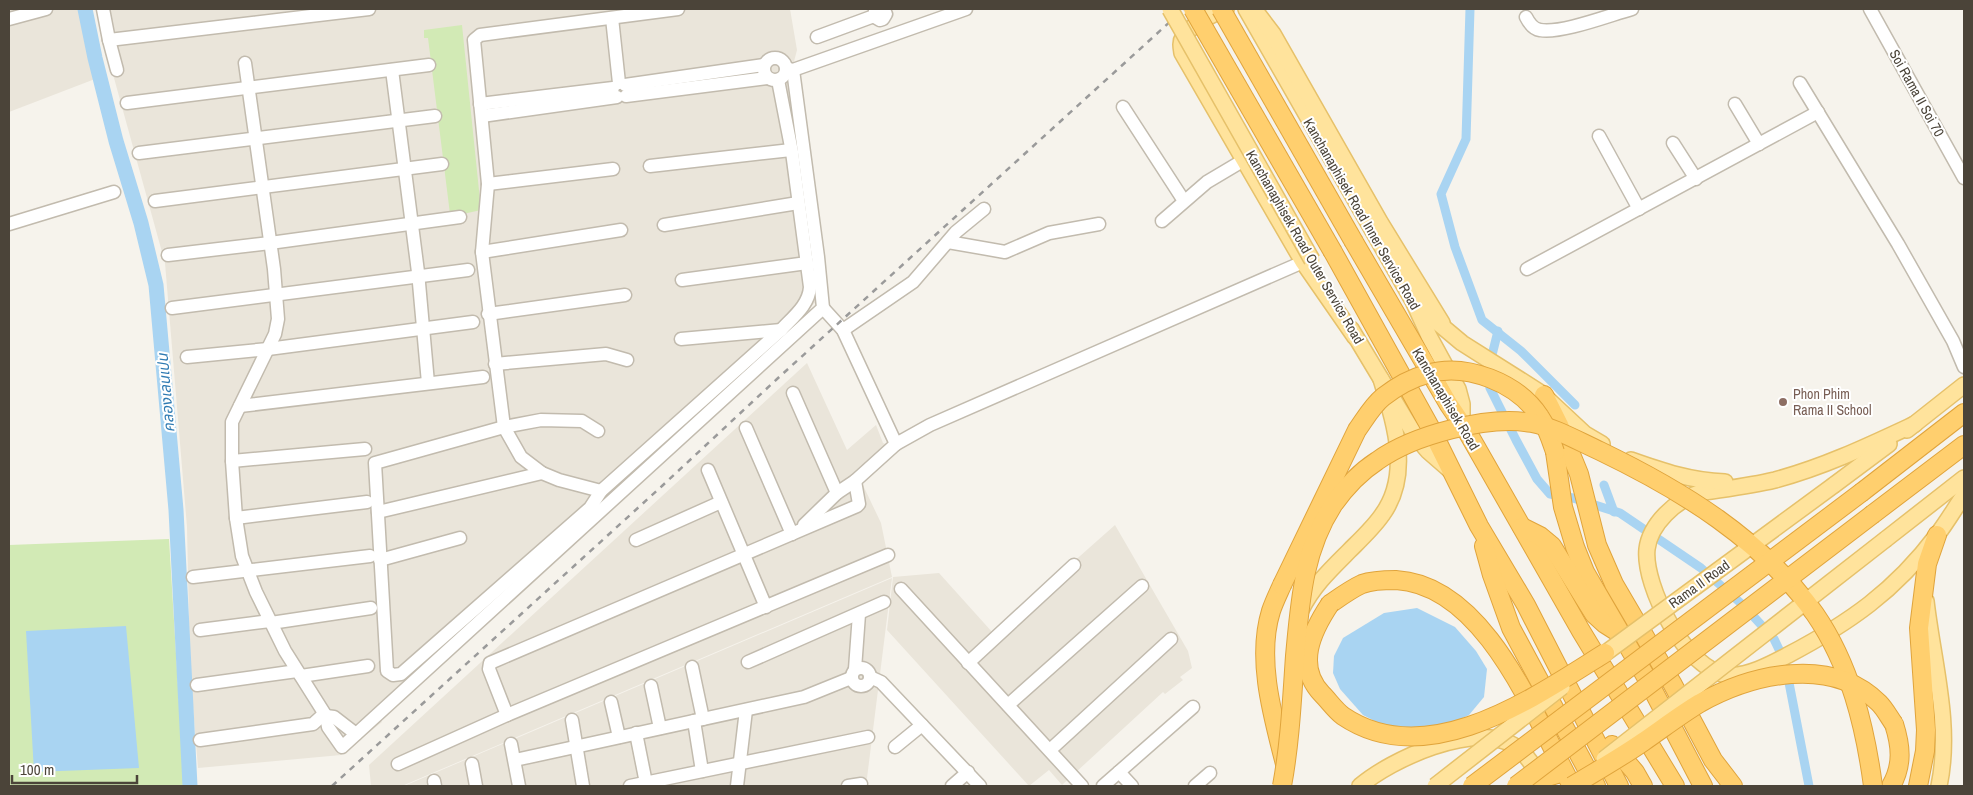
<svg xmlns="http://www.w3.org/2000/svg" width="1973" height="795" viewBox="0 0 1973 795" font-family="'Archivo Narrow','Noto Sans Thai',sans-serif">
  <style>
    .residential { fill: #eae5da }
    .green { fill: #d2eab5 }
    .water { fill: #a9d4f2 }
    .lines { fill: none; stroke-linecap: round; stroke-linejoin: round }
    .canal { stroke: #a9d4f2; stroke-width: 9 }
    .river { stroke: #a9d4f2; stroke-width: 15 }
    .minor-casing { stroke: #c2bbae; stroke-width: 15 }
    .major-casing { stroke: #e6c16a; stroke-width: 18 }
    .highway-casing { stroke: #e0a43c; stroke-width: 20 }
    .minor { stroke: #fff; stroke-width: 12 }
    .major { stroke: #ffe39c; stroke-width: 15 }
    .highway { stroke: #ffcf6e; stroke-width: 18 }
    .rail { stroke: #9a9a9a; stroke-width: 2.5; stroke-dasharray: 6 6; stroke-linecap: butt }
    .major-bridge-casing { stroke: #e6c16a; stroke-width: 18; stroke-linecap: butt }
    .highway-bridge-casing { stroke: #e0a43c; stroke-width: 20; stroke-linecap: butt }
    .major-bridge { stroke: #ffe39c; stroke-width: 15 }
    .highway-bridge { stroke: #ffcf6e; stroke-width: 18 }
    .education-dot { fill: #8d6e63; stroke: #fff; stroke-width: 2 }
    .labels { text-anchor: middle; stroke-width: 4; stroke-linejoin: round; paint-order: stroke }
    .street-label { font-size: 14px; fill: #4b4439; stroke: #fff }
    .education-label { font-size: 14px; fill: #785e54; stroke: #fff; text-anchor: start }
    .water-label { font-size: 15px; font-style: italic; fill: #2e7ab2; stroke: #fff }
  </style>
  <rect width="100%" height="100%" fill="#f6f3ec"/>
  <g class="residential">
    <polygon points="9,9 80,9 95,79 9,112"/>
    <polygon points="98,9 790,9 797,50 789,81 818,300 375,711 382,722 341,755 198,768 190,670 187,527 165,263 114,78"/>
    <polygon points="807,363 847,450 876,425 883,443 899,450 861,481 881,523 892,577 402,786 371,786 369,765"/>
    <polygon points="1115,525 1188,651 1192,668 1180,677 1183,680 1165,694 1163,692 1062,785 1049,770 1029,786 887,630 893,577 939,573 993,633"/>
    <polygon points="892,578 866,786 404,786"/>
  </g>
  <g class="green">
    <polygon points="462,25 481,210 463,214 450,214 428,38 424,38 424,30"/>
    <polygon points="169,539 182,752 186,786 9,786 9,545"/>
  </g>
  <g class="water">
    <polygon points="1417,608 1455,627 1476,651 1487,669 1484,697 1469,715 1444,727 1392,730 1363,715 1340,689 1333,673 1334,656 1343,638 1384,613"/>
    <polygon points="126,626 139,768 34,772 26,631"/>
  </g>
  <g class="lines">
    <g class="canal">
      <polyline points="1470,9 1466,139 1441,194 1455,247 1482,320 1521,351 1575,405"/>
      <polyline points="1490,363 1498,331"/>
      <polyline points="1488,378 1490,388 1516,440 1537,479 1550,494 1573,498 1620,513 1701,568 1744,606 1774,639 1785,662 1809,786"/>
      <polyline points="1604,485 1614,512"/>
    </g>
    <polyline class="river" points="85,9 95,58 116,141 141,223 156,285 176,510 190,786"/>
    <defs>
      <g id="minor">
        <polyline points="103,9 109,40 117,70"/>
        <polyline points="1870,9 1964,178"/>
        <polyline points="875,10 875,17 880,20 883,19 886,14 883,9"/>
        <path d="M 1526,17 C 1529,23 1533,29 1540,30 C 1561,34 1610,15 1632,9"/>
        <polyline points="612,18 619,83"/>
        <polyline points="9,19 46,9"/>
        <polyline points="817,37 874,16"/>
        <polyline points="109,40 369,9"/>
        <circle cx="775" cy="69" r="11"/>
        <polyline points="245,63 274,269 278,319 275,334 232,422 232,461 236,518 242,556 256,592 285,651 326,716 328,727 342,747 823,308 818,257 793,70"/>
        <polyline points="786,68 793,70 966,9"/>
        <polyline points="392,70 418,272 428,383"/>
        <polyline points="1800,83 1898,244 1953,341 1964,367"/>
        <polyline points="625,85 764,65"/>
        <polyline points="626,96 767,78"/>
        <polyline points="127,103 429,65"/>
        <polyline points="480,104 613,88"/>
        <polyline points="1735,104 1759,144"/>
        <polyline points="1123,107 1184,201"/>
        <polyline points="482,116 617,97"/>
        <polyline points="1599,136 1639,209"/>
        <polyline points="1673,143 1696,179"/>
        <polyline points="139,153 435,116"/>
        <polyline points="650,166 791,150"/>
        <polyline points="488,184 613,169"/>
        <polyline points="155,201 442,164"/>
        <polyline points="1162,221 1207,182 1244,160"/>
        <polyline points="9,224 114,192"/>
        <polyline points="664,225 798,203"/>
        <polyline points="948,242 1005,252 1049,233 1099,224"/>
        <polyline points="482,252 621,230"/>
        <polyline points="168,255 270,243 460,217"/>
        <polyline points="1527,269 1818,112"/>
        <polyline points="682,280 807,263"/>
        <polyline points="172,308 468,270"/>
        <polyline points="823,308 843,330 896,444 930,425 1303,262"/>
        <polyline points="488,314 625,295"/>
        <polyline points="843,330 913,282 956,232 984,209"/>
        <polyline points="681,339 781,330"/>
        <polyline points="187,357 268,349 473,322"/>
        <polyline points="495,364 606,354 627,360"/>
        <polyline points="793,393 837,493"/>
        <polyline points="240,406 483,377"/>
        <polyline points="746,428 792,534"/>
        <path d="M 598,431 L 582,421 L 541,420 L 504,427 L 375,463 L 387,671 L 393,675 L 401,674 L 590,508 L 601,491 L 781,330 C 793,317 809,305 810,287 L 792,152 L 778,80"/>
        <polyline points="232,461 365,449"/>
        <polyline points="708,470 766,607"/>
        <polyline points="601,491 559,480 542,473 521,457 504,427 482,252 488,184 474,40 480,35 678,9"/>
        <polyline points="378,512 542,473"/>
        <polyline points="236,518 367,502"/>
        <polyline points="804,525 837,493 855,481 896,444"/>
        <polyline points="636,540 721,502"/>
        <polyline points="380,560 460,538"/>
        <polyline points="193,577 370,556"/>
        <polyline points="901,589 1082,786"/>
        <polyline points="271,623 371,608"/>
        <polyline points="200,630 270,621"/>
        <polyline points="748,662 884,602"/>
        <polyline points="968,663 1074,565"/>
        <polyline points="692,667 703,719"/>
        <circle cx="861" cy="677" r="9"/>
        <polyline points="855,669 859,614"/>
        <polyline points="301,676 368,666"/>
        <polyline points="870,677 881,682 980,786"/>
        <polyline points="197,685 297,671"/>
        <polyline points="651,686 660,728"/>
        <polyline points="611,702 619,737"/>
        <polyline points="1008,705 1142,586"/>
        <polyline points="507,715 489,669 490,663 857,506 859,504 855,481"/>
        <polyline points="326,716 334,717 356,734"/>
        <polyline points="572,720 583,786"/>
        <polyline points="694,721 702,771"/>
        <polyline points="636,733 646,783"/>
        <polyline points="200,740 313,724 324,714"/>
        <polyline points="511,744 519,786"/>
        <polyline points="895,747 922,725"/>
        <polyline points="1050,750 1171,639"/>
        <polyline points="515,760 804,697 851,678"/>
        <polyline points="398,764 507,715 888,555"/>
        <polyline points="472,764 476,786"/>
        <polyline points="1119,772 1132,786"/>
        <polyline points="434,781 435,786"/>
        <polyline points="630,786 868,737"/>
        <polyline points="737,786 746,710"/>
        <polyline points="848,786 861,784"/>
        <polyline points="952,786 968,772"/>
        <polyline points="1103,786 1193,707"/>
        <polyline points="1195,786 1210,773"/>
      </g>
      <g id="major">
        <path d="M 1226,9 C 1214,13 1190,26 1183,37 C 1180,42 1181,47 1182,53 L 1303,262 L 1355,337"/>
        <polyline points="1246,9 1413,301 1429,336 1458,389 1462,404 1462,424"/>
        <polyline points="1254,9 1273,34 1380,222 1442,323"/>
        <polyline points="1419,307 1462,343 1541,393 1585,434 1602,444"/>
        <polyline points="1351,329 1416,437 1428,451 1451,471"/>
        <path d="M 1915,424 C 1870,445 1824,467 1775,480 C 1750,486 1724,489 1699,493 C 1676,500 1650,524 1647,549 C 1643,586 1687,672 1728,675 C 1747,677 1771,664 1788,655 C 1849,623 1895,591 1937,535 C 1947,522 1955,508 1964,495"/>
        <polyline points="1907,430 1964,385"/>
        <path d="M 1631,460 C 1662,471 1691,481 1725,482"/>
        <polyline points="1834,485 1889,444"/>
        <polyline points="1886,539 1964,478"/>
        <path d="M 1926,601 C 1933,662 1952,725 1939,786"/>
        <path d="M 1301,610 C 1313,586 1330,570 1349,551 C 1360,540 1373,528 1382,515 C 1412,474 1394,422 1381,379"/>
        <path d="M 1360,786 C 1392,759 1472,722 1513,745 C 1526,752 1535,768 1541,780"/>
      </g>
      <g id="highway">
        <polyline points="1354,242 1449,405 1468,433 1581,631 1675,786"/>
        <polyline points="1333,252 1430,427 1479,526 1526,605 1619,786"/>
        <polyline points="1544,395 1559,425 1579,474 1597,545 1614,584 1672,683 1713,760 1733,786"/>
        <polyline points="1555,452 1563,507 1575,547 1585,572 1646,677 1703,786"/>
        <polyline points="1862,492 1964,413"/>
        <polyline points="1873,514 1964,445"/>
        <polyline points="1522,527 1540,536 1552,546 1594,614 1605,624 1616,631"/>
        <polyline points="1484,546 1492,575 1511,628 1596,786"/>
        <path d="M 1282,585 C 1278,594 1274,602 1271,611 C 1256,659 1273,717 1285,764"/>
        <path d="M 1330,604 C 1340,597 1351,589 1362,584 C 1373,580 1385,580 1396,580 C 1486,585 1535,718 1572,786"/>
        <polyline points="1612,745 1635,772 1643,786"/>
        <polyline points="1541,779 1564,772"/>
        <path d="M 1891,786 C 1903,765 1901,746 1894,724"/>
        <polyline points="1918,786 1925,751 1926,730 1919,628 1927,564 1937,535"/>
      </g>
    </defs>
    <use href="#minor" class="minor-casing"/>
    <use href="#major" class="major-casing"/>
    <use href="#highway" class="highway-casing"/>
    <use href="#minor" class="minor"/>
    <use href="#major" class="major"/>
    <use href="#highway" class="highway"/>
    <polyline class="rail" points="332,786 662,486 777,379 1184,9"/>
    <defs>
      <g id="major-bridge">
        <polyline points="1170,9 1312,260"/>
        <polyline points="1596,660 1834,485"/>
        <polyline points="1604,759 1886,539"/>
        <polyline points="1435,786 1562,687"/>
      </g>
      <g id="highway-bridge">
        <polyline points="1193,9 1333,252"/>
        <polyline points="1221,9 1354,242"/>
        <path d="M 1282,585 L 1357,430 C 1365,419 1372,406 1383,397 C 1396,387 1412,378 1427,374 C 1466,362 1518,383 1540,417 C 1547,427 1551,440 1555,452"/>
        <path d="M 1330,604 C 1312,631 1295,666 1322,694 C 1329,701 1335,710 1343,716 C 1427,773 1533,698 1605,653"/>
        <path d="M 1282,786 C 1290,743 1292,699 1295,656 C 1300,603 1303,551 1333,505 C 1345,488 1360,472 1377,461 C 1413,435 1488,415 1532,423 C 1556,428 1578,441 1600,451 C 1681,490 1762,539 1815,614 C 1850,665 1865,726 1873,786"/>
        <polyline points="1472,786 1862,492"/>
        <polyline points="1516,786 1873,514"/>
        <path d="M 1572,786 C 1595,772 1620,758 1643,742 C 1662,729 1680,715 1700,703 C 1752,674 1831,655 1879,703 C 1885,709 1889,717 1894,724"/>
      </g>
    </defs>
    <use href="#major-bridge" class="major-bridge-casing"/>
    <use href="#highway-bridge" class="highway-bridge-casing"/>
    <use href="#major-bridge" class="major-bridge"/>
    <use href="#highway-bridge" class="highway-bridge"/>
  </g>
  <circle class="education-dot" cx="1783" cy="402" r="5"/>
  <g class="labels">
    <g class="street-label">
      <text transform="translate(1917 93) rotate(61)" y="5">Soi Rama II Soi 70</text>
      <text transform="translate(1362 214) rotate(60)" y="5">Kanchanaphisek Road Inner Service Road</text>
      <text transform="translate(1305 247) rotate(60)" y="5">Kanchanaphisek Road Outer Service Road</text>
      <text transform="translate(1446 399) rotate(59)" y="5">Kanchanaphisek Road</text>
      <text transform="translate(1699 584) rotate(-36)" y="5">Rama II Road</text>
    </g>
    <g class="education-label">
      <text x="1793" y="399">Phon Phim<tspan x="1793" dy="16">Rama II School</tspan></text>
    </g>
    <g class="water-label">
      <text transform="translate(166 393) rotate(-95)" y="5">คลองเลนเปน</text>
    </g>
  </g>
  <rect width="1973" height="795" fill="none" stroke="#4b4439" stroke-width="20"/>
  <path d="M12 775v8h125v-8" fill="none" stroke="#4b4439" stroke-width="2.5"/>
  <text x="20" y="775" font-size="15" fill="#4b4439" stroke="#ffffff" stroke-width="4" paint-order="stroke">100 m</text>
</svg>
